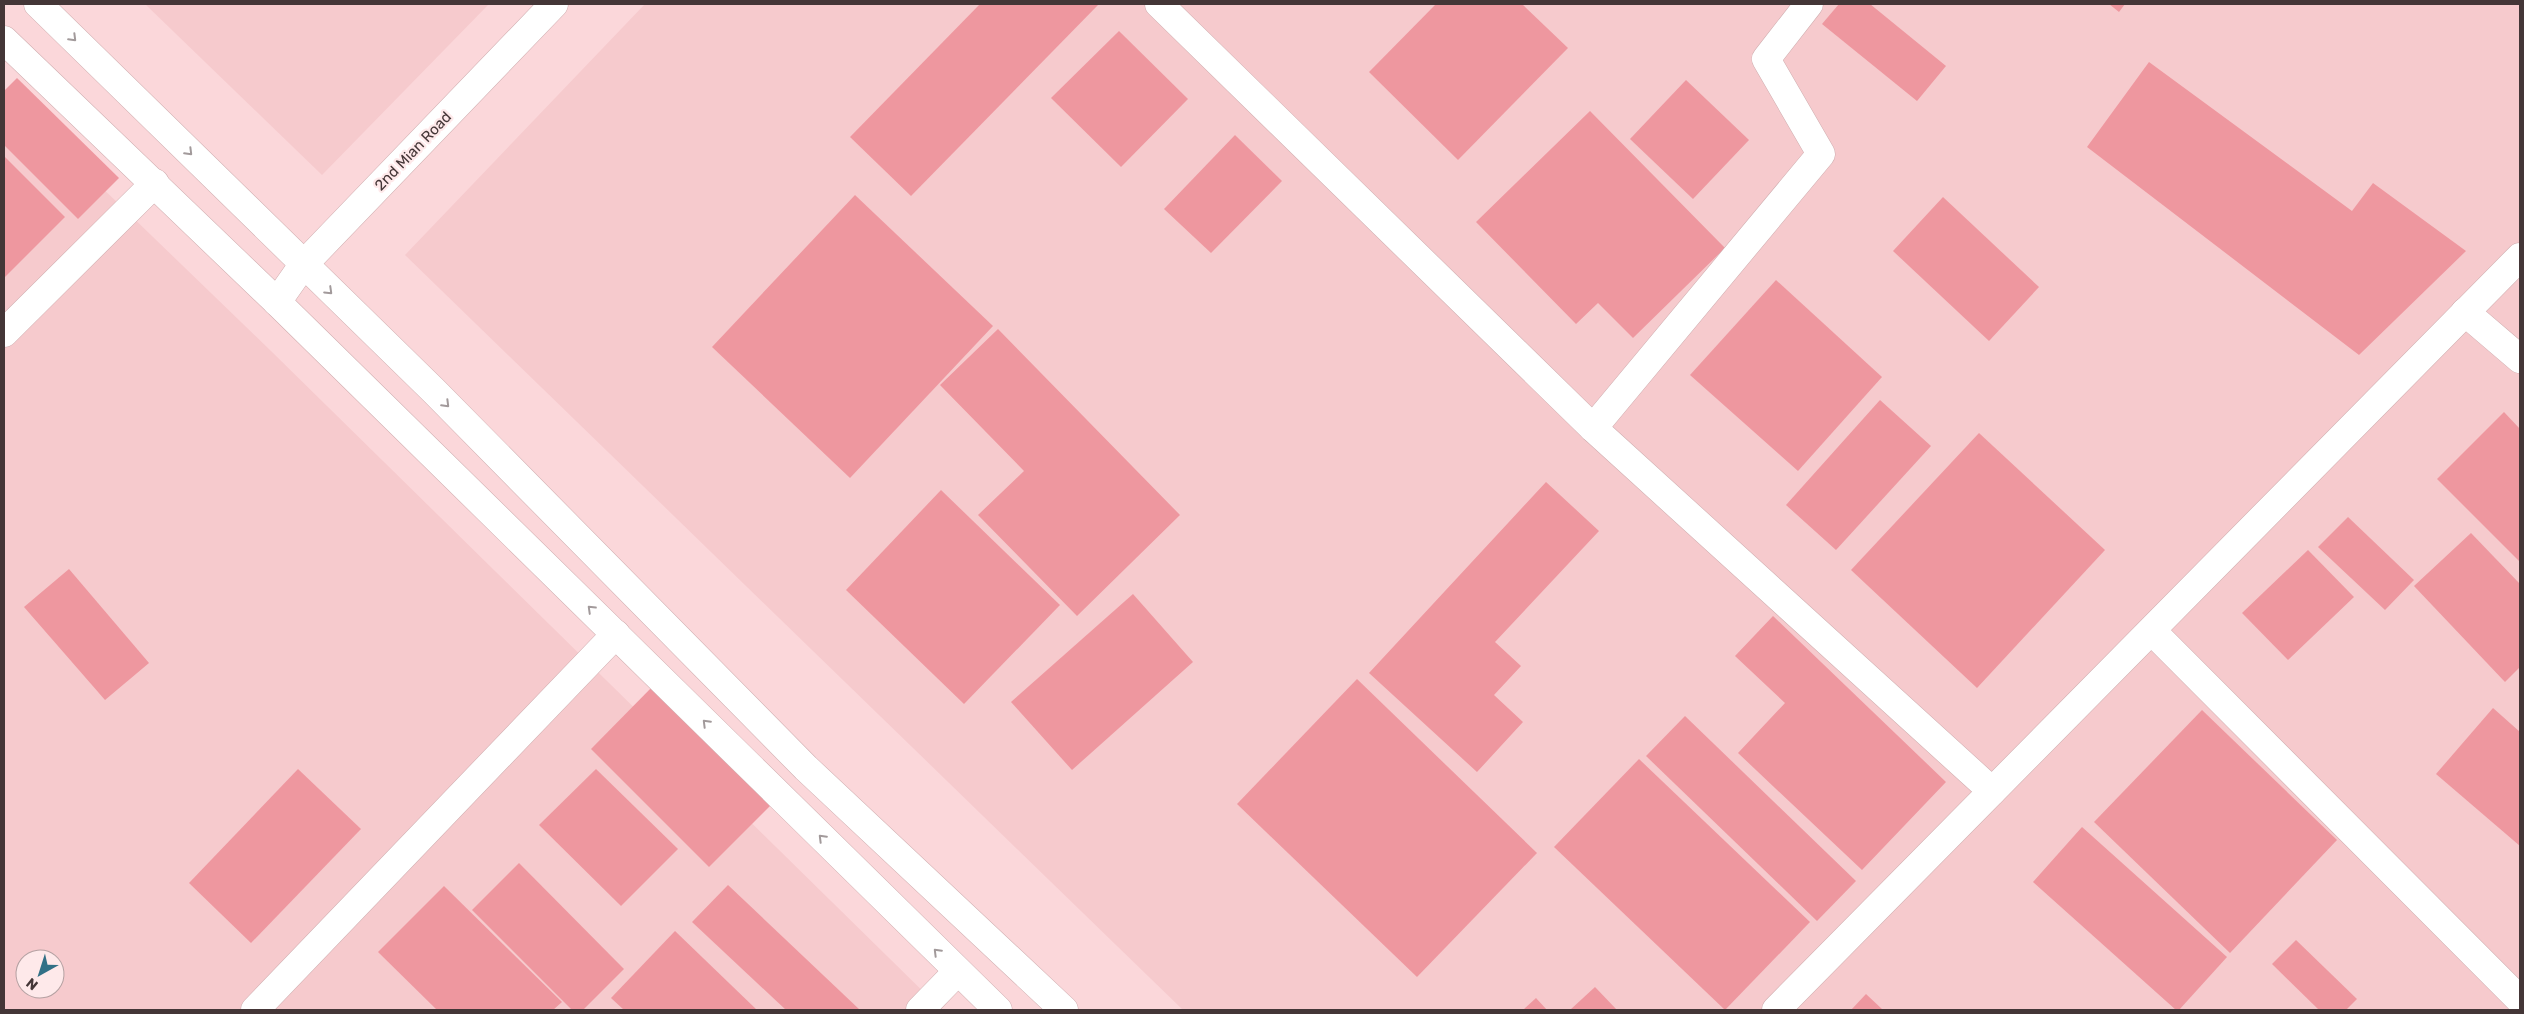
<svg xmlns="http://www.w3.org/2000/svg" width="2524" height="1014" viewBox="0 0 2524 1014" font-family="Rubik,sans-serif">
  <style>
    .built { fill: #f6cacd; fill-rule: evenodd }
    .building { fill: #ee979f }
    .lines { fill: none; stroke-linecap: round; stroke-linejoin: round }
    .street-casing { stroke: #cfadaf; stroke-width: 29 }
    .secondary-casing { stroke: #cfadaf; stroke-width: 29 }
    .street { stroke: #fff; stroke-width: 28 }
    .secondary { stroke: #fff; stroke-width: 28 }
    .oneway { stroke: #a29a9b }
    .labels { text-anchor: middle; stroke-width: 4.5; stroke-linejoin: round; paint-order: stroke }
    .street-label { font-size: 15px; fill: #443637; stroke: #fee9ea }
  </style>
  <rect width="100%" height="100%" fill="#fbd7da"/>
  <g class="built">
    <polygon points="145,4 489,4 322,175"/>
    <polygon points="645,4 2520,4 2520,1010 1183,1010 405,255"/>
    <path d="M 4,93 L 271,351 L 942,1010 L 4,1010 ZM 25,959 L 55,959 L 55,989 L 25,989 Z"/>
  </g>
  <g class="building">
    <polygon points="980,4 1099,4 911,196 850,137"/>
    <polygon points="1436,4 1522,4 1568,48 1458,160 1369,72"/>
    <polygon points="1839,4 1870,4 1946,66 1917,101 1822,24"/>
    <polygon points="2109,4 2125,4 2119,12"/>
    <polygon points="1119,31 1188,99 1121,167 1051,98"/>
    <polygon points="2149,62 2352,211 2373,183 2466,251 2359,355 2087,147"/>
    <polygon points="17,78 119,178 78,219 4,145 4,91"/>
    <polygon points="1686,80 1749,140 1693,199 1630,139"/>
    <polygon points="1590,111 1725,248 1633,338 1598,303 1576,324 1476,222"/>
    <polygon points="1235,135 1282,181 1211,253 1164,209"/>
    <polygon points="4,156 65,217 4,278"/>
    <polygon points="855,195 993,326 850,478 712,347"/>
    <polygon points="1943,197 2039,287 1989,341 1893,251"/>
    <polygon points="1776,280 1882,377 1798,471 1690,375"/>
    <polygon points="998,329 1180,515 1077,616 978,515 1024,471 940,385"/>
    <polygon points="1880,400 1931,446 1836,550 1786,505"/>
    <polygon points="2504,412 2520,429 2520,562 2437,479"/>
    <polygon points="1979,433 2105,550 1977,688 1851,570"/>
    <polygon points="1546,482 1599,531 1495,642 1521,666 1494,695 1523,722 1477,772 1369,673"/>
    <polygon points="941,490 1060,605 964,704 846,590"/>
    <polygon points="2348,517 2414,580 2385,610 2318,547"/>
    <polygon points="2471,533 2520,584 2520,667 2505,682 2414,586"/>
    <polygon points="2308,550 2354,597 2288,660 2242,613"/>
    <polygon points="69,569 149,663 105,700 24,607"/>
    <polygon points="1133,594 1193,662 1072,770 1011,702"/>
    <polygon points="1773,616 1946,782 1862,870 1738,753 1785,703 1735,656"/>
    <polygon points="1357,679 1537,853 1417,977 1237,804"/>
    <polygon points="653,686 773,803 709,867 591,749"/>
    <polygon points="2493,708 2520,732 2520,846 2436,774"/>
    <polygon points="2202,710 2337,840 2230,953 2094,822"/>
    <polygon points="1685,716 1856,881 1817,921 1646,756"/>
    <polygon points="1639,759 1810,922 1725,1010 1554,847"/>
    <polygon points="298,769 361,829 251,943 189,883"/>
    <polygon points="596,769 678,849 621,906 539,825"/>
    <polygon points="2082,827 2227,957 2179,1010 2176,1010 2033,882"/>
    <polygon points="519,863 624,969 583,1010 572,1010 472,910"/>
    <polygon points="728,885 860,1010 786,1010 692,922"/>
    <polygon points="444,886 562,1002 553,1010 437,1010 378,952"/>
    <polygon points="675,931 757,1010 624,1010 611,998"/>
    <polygon points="2296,940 2357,999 2346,1010 2319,1010 2272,964"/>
    <polygon points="1595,987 1617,1010 1570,1010"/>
    <polygon points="1866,994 1883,1010 1851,1010"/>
    <polygon points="1536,998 1547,1010 1523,1010"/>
  </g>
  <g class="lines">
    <defs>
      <g id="street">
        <polyline points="1159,4 1593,428 1992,791"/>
        <polyline points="2465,312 2520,359"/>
        <polyline points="4,333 155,183"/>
        <polyline points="1593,428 1821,154 1766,59 1809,4"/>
        <polyline points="2152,631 2520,1000"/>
        <polyline points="255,1010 616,634"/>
        <polyline points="920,1010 957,972"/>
        <polyline points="1776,1010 2520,257"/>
      </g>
      <g id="secondary">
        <polyline points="38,4 434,391 806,768 1064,1010"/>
        <polyline points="4,40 277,302 998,1010"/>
        <polyline points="277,302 303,265 554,4"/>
      </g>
    </defs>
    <use href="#street" class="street-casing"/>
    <use href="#secondary" class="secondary-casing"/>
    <use href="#street" class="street"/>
    <use href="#secondary" class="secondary"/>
  </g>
  <defs><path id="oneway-chevron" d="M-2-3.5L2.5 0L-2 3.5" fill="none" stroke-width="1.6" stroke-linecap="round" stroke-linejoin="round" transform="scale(1.25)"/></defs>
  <g class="oneway">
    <use href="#oneway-chevron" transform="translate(73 38) rotate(45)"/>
    <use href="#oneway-chevron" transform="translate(189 152) rotate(45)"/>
    <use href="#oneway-chevron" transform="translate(329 291) rotate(44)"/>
    <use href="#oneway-chevron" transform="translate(446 404) rotate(45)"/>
    <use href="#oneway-chevron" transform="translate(591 609) rotate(-136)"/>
    <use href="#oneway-chevron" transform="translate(706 723) rotate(-135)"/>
    <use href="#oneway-chevron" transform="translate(822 838) rotate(-135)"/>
    <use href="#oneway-chevron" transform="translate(937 952) rotate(-135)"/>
  </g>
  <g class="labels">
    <g class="street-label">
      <text transform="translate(413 151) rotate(-46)" y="5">2nd Mian Road</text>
    </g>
  </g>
  <rect width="2524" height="1014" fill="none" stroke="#443637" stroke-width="10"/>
  <g transform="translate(40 974) rotate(219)"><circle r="24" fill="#fee9ea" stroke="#b4a1a2"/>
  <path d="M0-4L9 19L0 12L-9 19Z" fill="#327086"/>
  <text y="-8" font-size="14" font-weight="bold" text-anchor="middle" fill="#443637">N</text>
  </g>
</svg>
